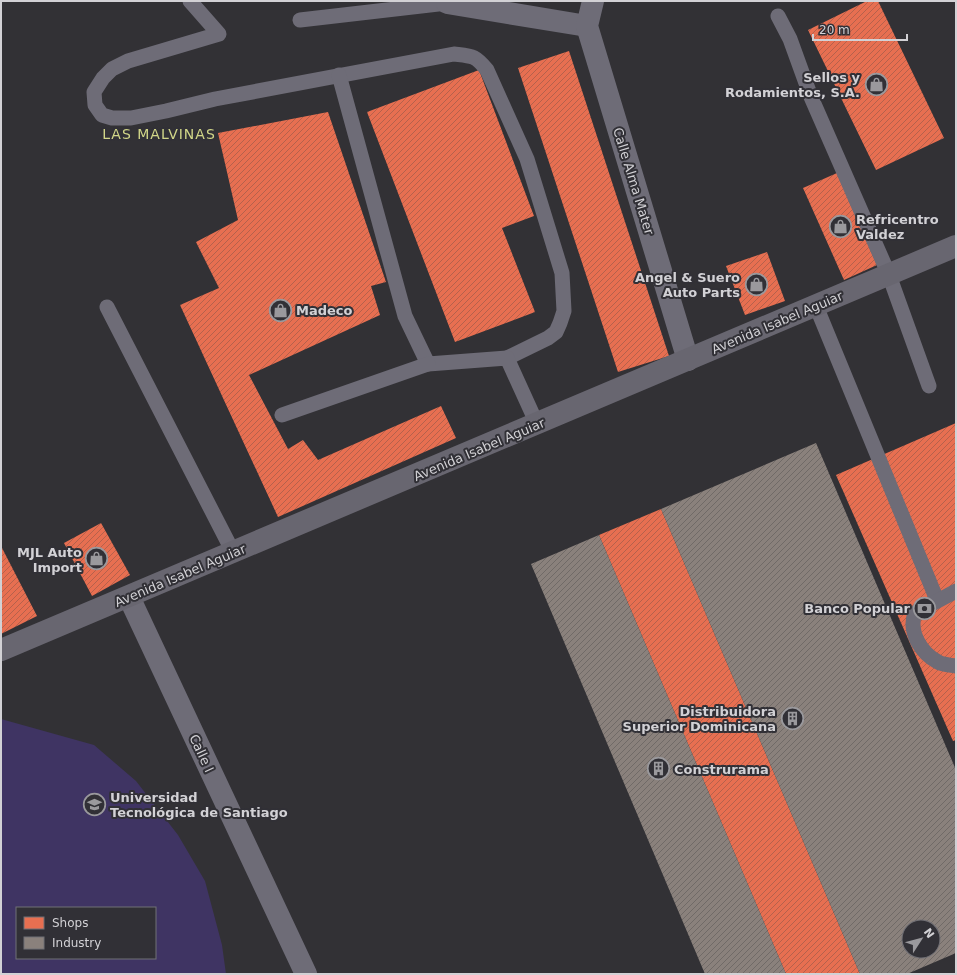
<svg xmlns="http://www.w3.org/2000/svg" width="957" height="975" viewBox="0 0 957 975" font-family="'DejaVu Sans',sans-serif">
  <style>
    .pitch { fill: #3f3463; fill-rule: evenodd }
    .shops { fill: url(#shops-hatch) }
    .industry { fill: url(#industry-hatch); fill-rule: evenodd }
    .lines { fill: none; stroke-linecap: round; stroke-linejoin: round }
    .lane { stroke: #6e6c77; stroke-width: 15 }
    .street { stroke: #6e6c77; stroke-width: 22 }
    .secondary { stroke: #686670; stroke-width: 22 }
    .labels { text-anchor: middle; stroke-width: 4; stroke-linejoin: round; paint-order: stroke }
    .poi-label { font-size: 13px; font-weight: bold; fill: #d2d1d5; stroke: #313036; text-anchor: end }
    .street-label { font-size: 13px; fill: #d2d1d5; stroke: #313036 }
    .neighbourhood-label { font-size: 14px; letter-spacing: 1px; fill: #d1d688; stroke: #313036 }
  </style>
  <defs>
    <pattern id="shops-hatch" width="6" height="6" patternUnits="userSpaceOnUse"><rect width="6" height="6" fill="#e76f51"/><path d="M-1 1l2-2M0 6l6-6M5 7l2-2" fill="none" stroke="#b5614c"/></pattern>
    <pattern id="industry-hatch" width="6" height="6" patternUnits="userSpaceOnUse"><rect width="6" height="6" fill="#8a817c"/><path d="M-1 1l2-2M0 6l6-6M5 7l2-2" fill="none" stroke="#706a67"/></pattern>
  </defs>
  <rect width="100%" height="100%" fill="#323135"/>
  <path class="pitch" d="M 1,719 L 94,745 L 136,781 L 178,835 L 205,881 L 222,945 L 226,974 L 1,974 ZM 17,908 L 155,908 L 155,958 L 17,958 Z"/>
  <g class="shops">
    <polygon points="867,1 878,1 944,138 876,170 808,30"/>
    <polygon points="569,51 669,356 618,372 518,68"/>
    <polygon points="479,70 534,216 502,228 535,312 455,342 367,112"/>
    <polygon points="328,112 386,282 371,286 380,315 249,375 288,449 303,440 318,460 441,406 456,438 278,517 180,305 219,288 196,242 238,220 218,133"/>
    <polygon points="837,173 877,265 844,280 803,188"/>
    <polygon points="767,252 785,301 745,315 726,266"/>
    <polygon points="956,423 956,740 953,741 836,475"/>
    <polygon points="661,509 860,974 786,974 599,535"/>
    <polygon points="101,523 130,575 92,596 64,543"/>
    <polygon points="1,546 37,616 1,634"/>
  </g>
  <g class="industry">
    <path d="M 816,443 L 956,770 L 956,953 L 907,974 L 860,974 L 661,509 ZM 909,927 L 933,927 L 933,951 L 909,951 Z"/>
    <polygon points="599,535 786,974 705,974 531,564"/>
  </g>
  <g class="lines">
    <g class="lane">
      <path d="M 190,1 L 219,34 L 128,61 L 112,69 L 103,78 L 94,92 L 95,105 L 102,115 L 112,118 L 131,118 L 166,111 L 215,99 L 454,54 C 472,56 475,55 487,70 L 527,159 L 562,273 L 564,311 L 560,323 L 556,332 L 548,338 L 507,358"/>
      <polyline points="778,16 790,39 811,97 889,275 929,386"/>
      <polyline points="300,20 447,3"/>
      <polyline points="339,75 405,316 428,364 507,358 537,424"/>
      <polyline points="816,306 937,600"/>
      <polyline points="107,307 233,552"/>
      <polyline points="282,415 428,364"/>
      <path d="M 956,591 L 915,613 C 908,632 921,653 938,662 C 943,665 950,665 956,666"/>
    </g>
    <g class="street">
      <polyline points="447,1 447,3 587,26"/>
      <polyline points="593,1 587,26 688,360"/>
      <polyline points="129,597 306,974"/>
    </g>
    <polyline class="secondary" points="1,650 956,246"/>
  </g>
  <defs>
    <symbol id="shop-ring" viewBox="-11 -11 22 22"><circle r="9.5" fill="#313036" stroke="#9a999d" stroke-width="1.5"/><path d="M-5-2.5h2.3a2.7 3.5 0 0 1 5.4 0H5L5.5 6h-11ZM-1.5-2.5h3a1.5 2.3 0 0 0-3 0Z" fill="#9a999d"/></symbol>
    <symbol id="bank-ring" viewBox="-11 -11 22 22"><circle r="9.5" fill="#313036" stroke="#9a999d" stroke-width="1.5"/><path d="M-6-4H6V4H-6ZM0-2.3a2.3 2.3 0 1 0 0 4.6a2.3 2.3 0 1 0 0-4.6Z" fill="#9a999d"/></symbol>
    <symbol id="building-ring" viewBox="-11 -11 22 22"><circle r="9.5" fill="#313036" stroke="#9a999d" stroke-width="1.5"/><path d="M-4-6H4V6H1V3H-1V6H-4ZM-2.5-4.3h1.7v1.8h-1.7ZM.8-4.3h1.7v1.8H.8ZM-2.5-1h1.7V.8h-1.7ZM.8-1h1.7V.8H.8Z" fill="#9a999d"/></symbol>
    <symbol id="university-ring" viewBox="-11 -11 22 22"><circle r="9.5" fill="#313036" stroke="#9a999d" stroke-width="1.5"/><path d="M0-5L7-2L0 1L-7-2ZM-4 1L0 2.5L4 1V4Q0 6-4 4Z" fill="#9a999d"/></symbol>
  </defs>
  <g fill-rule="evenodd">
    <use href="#shop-ring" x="864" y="72" width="25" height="25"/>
    <use href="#shop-ring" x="828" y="214" width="25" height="25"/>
    <use href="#shop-ring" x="744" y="272" width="25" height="25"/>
    <use href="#shop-ring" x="268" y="298" width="25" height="25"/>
    <use href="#shop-ring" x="84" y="546" width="25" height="25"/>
    <use href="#bank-ring" x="912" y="596" width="25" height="25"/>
    <use href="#building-ring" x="780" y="706" width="25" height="25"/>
    <use href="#building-ring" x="646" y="756" width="25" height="25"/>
    <use href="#university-ring" x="82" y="792" width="25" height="25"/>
  </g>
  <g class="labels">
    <g class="poi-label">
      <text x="860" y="82">Sellos y<tspan x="860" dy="15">Rodamientos, S.A.</tspan></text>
      <text x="856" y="224" text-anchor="start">Refricentro<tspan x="856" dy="15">Valdez</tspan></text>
      <text x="740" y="282">Angel &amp; Suero<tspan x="740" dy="15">Auto Parts</tspan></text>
      <text x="296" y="315" text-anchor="start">Madeco</text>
      <text x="82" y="557">MJL Auto<tspan x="82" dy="15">Import</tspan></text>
      <text x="910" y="613">Banco Popular</text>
      <text x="776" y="716">Distribuidora<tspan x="776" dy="15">Superior Dominicana</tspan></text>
      <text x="674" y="774" text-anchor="start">Construrama</text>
      <text x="110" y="802" text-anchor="start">Universidad<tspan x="110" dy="15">Tecnológica de Santiago</tspan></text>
    </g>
    <g class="street-label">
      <text transform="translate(634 181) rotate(73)" y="5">Calle Alma Mater</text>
      <text transform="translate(777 322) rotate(-23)" y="5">Avenida Isabel Aguiar</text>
      <text transform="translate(479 449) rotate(-23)" y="5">Avenida Isabel Aguiar</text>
      <text transform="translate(180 575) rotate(-23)" y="5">Avenida Isabel Aguiar</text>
      <text transform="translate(202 753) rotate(65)" y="5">Calle I</text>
    </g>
    <g class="neighbourhood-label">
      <text x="159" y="139">LAS MALVINAS</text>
    </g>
  </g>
  <rect width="957" height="975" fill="none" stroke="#d2d1d5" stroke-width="4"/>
  <rect x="16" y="907" width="140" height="52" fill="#313036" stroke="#717076"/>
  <rect x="24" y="917" width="20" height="12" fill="#e76f51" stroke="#717076"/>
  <text x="52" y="927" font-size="12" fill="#d2d1d5">Shops</text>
  <rect x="24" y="937" width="20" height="12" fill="#8a817c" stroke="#717076"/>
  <text x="52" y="947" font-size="12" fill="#d2d1d5">Industry</text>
  <g transform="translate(921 939) rotate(54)"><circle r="19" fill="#313036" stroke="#717076"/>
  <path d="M0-3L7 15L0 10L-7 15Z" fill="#9a999d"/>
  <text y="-6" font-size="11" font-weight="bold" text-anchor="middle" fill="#d2d1d5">N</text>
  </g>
  <path d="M813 34v6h94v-6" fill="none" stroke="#d2d1d5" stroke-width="2"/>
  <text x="819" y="34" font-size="12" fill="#d2d1d5" stroke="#313036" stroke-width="3" paint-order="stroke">20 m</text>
</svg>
